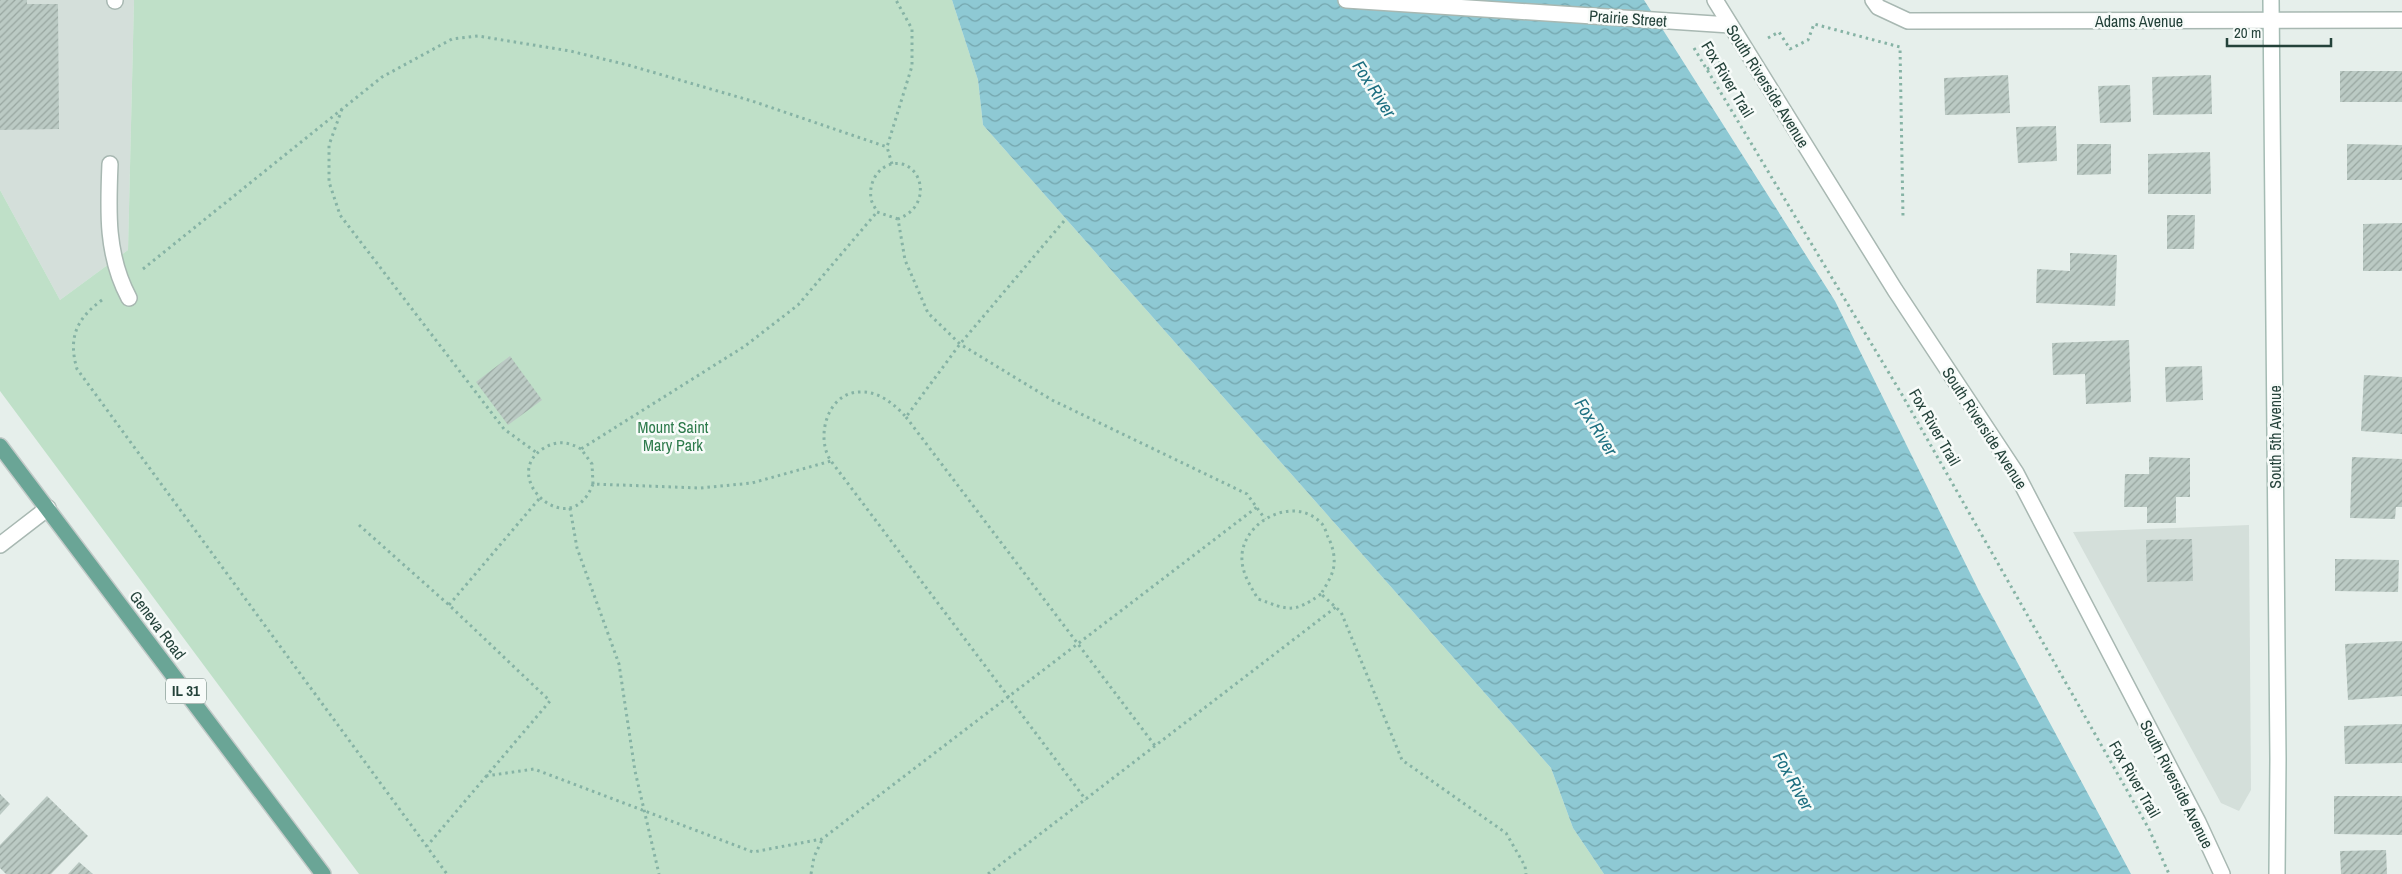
<svg xmlns="http://www.w3.org/2000/svg" width="2402" height="874" viewBox="0 0 2402 874" font-family="'Archivo Narrow',sans-serif">
  <style>
    .built { fill: #d4dfda }
    .park { fill: #bfe0c8 }
    .water { fill: url(#water-waves) }
    .building { fill: url(#building-hatch) }
    .lines { fill: none; stroke-linecap: round; stroke-linejoin: round }
    .service-casing { stroke: #a8b8b2; stroke-width: 18 }
    .minor-casing { stroke: #a8b8b2; stroke-width: 18 }
    .tertiary-casing { stroke: #a8b8b2; stroke-width: 18 }
    .secondary-casing { stroke: #a4bbb3; stroke-width: 18 }
    .primary-casing { stroke: #c2cac8; stroke-width: 18 }
    .path { stroke: #86b3a5; stroke-width: 3; stroke-dasharray: 2.5 4; stroke-linecap: butt }
    .service { stroke: #fff; stroke-width: 15 }
    .minor { stroke: #fff; stroke-width: 15 }
    .tertiary { stroke: #fff; stroke-width: 15 }
    .secondary { stroke: #fff; stroke-width: 15 }
    .primary { stroke: #6aa596; stroke-width: 15 }
    .labels { text-anchor: middle; stroke-width: 5; stroke-linejoin: round; paint-order: stroke }
    .shield { fill: #f7fbf9; stroke: #637a73; stroke-width: 1 }
    .shield-label { font-size: 15px; font-weight: bold; fill: #24423a }
    .street-label { font-size: 16px; fill: #24423a; stroke: #f7fbf9 }
    .park-label { font-size: 16px; fill: #2d7a4b; stroke: #f7fbf9 }
    .water-label { font-size: 18px; font-style: italic; fill: #1c6f80; stroke: #f7fbf9 }
  </style>
  <defs>
    <pattern id="water-waves" width="16" height="10" patternUnits="userSpaceOnUse" patternTransform="scale(1.25)"><rect width="16" height="10" fill="#8ec9d4"/><path d="M0 5q4-4 8 0t8 0" fill="none" stroke="#74a5ad"/></pattern>
    <pattern id="building-hatch" width="6" height="6" patternUnits="userSpaceOnUse" patternTransform="scale(1.25)"><rect width="6" height="6" fill="#bbcac4"/><path d="M-1 1l2-2M0 6l6-6M5 7l2-2" fill="none" stroke="#98a6a0"/></pattern>
  </defs>
  <rect width="100%" height="100%" fill="#e6efeb"/>
  <g class="built">
    <polygon points="0,0 134,0 128,250 60,300 0,190"/>
    <polygon points="2249,525 2251,790 2239,811 2221,803 2073,532"/>
  </g>
  <polygon class="park" points="134,0 952,0 978,80 983,125 1551,768 1573,828 1604,874 359,874 0,391 0,190 60,300 128,250"/>
  <polygon class="water" points="952,0 1644,0 1835,301 1979,591 2131,874 1604,874 1573,828 1551,768 983,125 978,80"/>
  <g class="building">
    <polygon points="0,0 27,0 27,4 58,4 59,129 0,130"/>
    <rect x="2340" y="71" width="62" height="31"/>
    <polygon points="2008,75 2010,113 1945,115 1944,78"/>
    <polygon points="2211,75 2212,114 2153,115 2152,77"/>
    <polygon points="2130,85 2131,122 2100,123 2098,86"/>
    <polygon points="2056,126 2057,161 2018,163 2016,127"/>
    <polygon points="2077,144 2111,144 2111,174 2077,175"/>
    <polygon points="2347,144 2402,145 2402,180 2347,180"/>
    <polygon points="2210,152 2211,194 2148,194 2148,154"/>
    <polygon points="2167,215 2195,215 2194,249 2167,249"/>
    <polygon points="2402,223 2402,271 2363,271 2363,224"/>
    <polygon points="2070,253 2117,255 2115,306 2036,303 2037,269 2070,271"/>
    <polygon points="2129,340 2131,402 2086,404 2085,374 2053,375 2052,343"/>
    <polygon points="510,356 542,400 508,425 476,382"/>
    <polygon points="2202,366 2203,400 2166,402 2165,367"/>
    <polygon points="2364,375 2402,377 2402,434 2361,431"/>
    <polygon points="2149,457 2190,458 2190,497 2176,497 2176,523 2147,523 2147,507 2124,507 2125,474 2149,474"/>
    <polygon points="2352,457 2402,459 2402,507 2396,507 2395,519 2350,518"/>
    <polygon points="2192,539 2193,581 2147,582 2146,540"/>
    <polygon points="2335,559 2399,560 2398,592 2335,591"/>
    <polygon points="2402,641 2402,696 2348,700 2345,644"/>
    <polygon points="2402,724 2402,763 2345,764 2344,726"/>
    <polygon points="0,794 10,804 0,815"/>
    <polygon points="47,796 88,836 51,874 6,874 0,868 0,845"/>
    <polygon points="2334,796 2402,796 2402,835 2334,834"/>
    <polygon points="2386,850 2387,874 2341,874 2340,851"/>
    <polygon points="79,862 93,874 68,874"/>
  </g>
  <g class="lines">
    <defs>
      <g id="service">
        <polyline points="115,1 115,0"/>
        <path d="M 110,164 C 108,211 106,255 129,298"/>
      </g>
      <g id="minor">
        <polyline points="1873,0 1878,7 1908,21 2402,20"/>
        <polyline points="0,545 48,508"/>
      </g>
      <g id="tertiary">
        <polyline points="1346,0 1730,25"/>
        <polyline points="1715,0 1895,290 2016,473 2198,822 2222,874"/>
      </g>
      <polyline id="secondary" points="2271,0 2278,759 2277,874"/>
      <polyline id="primary" points="0,446 323,874"/>
    </defs>
    <use href="#service" class="service-casing"/>
    <use href="#minor" class="minor-casing"/>
    <use href="#tertiary" class="tertiary-casing"/>
    <use href="#secondary" class="secondary-casing"/>
    <use href="#primary" class="primary-casing"/>
    <g class="path">
      <polyline points="1768,38 1779,32 1790,49 1808,40 1814,24 1900,47 1903,217"/>
      <polyline points="1694,48 1901,393 2149,829 2169,874"/>
      <polyline points="1707,69 1722,61"/>
      <polyline points="342,109 329,145 329,182 340,215 504,429 537,453"/>
      <polyline points="892,164 887,147 912,66 912,29 896,0"/>
      <path d="M 898,219 L 877,212 C 875,207 871,202 871,198 C 868,179 883,160 902,164 C 920,169 925,191 916,205 C 912,212 905,216 898,219 L 905,260 L 928,313 L 960,344 L 1052,400 L 1247,494 L 1265,519"/>
      <path d="M 1064,221 L 960,344 L 906,417 C 894,404 879,391 860,392 C 827,392 815,438 831,461 L 1086,800"/>
      <polyline points="143,269 382,77 452,39 478,36 570,51 628,65 752,101 887,147"/>
      <path d="M 102,300 C 76,319 68,338 77,369 L 447,874"/>
      <polyline points="906,417 1156,747"/>
      <path d="M 581,449 C 569,442 557,440 544,448 C 497,476 570,545 593,484 L 700,488 L 752,483 L 831,461"/>
      <polyline points="593,484 592,464 581,449 745,346 798,305 877,212"/>
      <polyline points="570,508 577,548 619,664 635,771 659,874"/>
      <polyline points="359,525 449,605 550,701 427,846"/>
      <path d="M 1321,594 C 1293,614 1289,610 1258,599 C 1251,587 1243,575 1242,561 C 1239,522 1294,494 1321,523 C 1325,526 1326,533 1328,537 C 1333,546 1336,560 1333,570 C 1331,578 1325,587 1321,594 L 1341,612 L 1402,760 L 1506,833 L 1525,866 L 1526,874"/>
      <polyline points="449,605 539,499"/>
      <polyline points="486,776 534,769 753,852 822,839 1257,507"/>
      <polyline points="811,874 814,857 822,840"/>
      <polyline points="988,874 1336,607"/>
    </g>
    <use href="#service" class="service"/>
    <use href="#minor" class="minor"/>
    <use href="#tertiary" class="tertiary"/>
    <use href="#secondary" class="secondary"/>
    <use href="#primary" class="primary"/>
  </g>
  <g class="labels">
    <rect class="shield" x="166" y="678.5" width="40" height="25" rx="4"/>
    <g class="shield-label">
      <text x="186" y="696">IL 31</text>
    </g>
    <g class="street-label">
      <text transform="translate(1628 18) rotate(4)" y="6">Prairie Street</text>
      <text x="2139" y="27">Adams Avenue</text>
      <text transform="translate(1728 79) rotate(59)" y="6">Fox River Trail</text>
      <text transform="translate(1768 86) rotate(58)" y="6">South Riverside Avenue</text>
      <text transform="translate(1935 427) rotate(60)" y="6">Fox River Trail</text>
      <text transform="translate(1985 428) rotate(57)" y="6">South Riverside Avenue</text>
      <text transform="translate(2275 437) rotate(-90)" y="6">South 5th Avenue</text>
      <text transform="translate(158 625) rotate(53)" y="6">Geneva Road</text>
      <text transform="translate(2135 779) rotate(60)" y="6">Fox River Trail</text>
      <text transform="translate(2177 784) rotate(63)" y="6">South Riverside Avenue</text>
    </g>
    <g class="park-label">
      <text x="673" y="433">Mount Saint<tspan x="673" dy="18">Mary Park</tspan></text>
    </g>
    <g class="water-label">
      <text transform="translate(1374 89) rotate(57)" y="6">Fox River</text>
      <text transform="translate(1596 427) rotate(58)" y="6">Fox River</text>
      <text transform="translate(1793 781) rotate(61)" y="6">Fox River</text>
    </g>
  </g>
  <path d="M2227 38v8h104v-8" fill="none" stroke="#24423a" stroke-width="2.5"/>
  <text x="2234" y="38" font-size="15" fill="#24423a" stroke="#f7fbf9" stroke-width="4" paint-order="stroke">20 m</text>
</svg>
